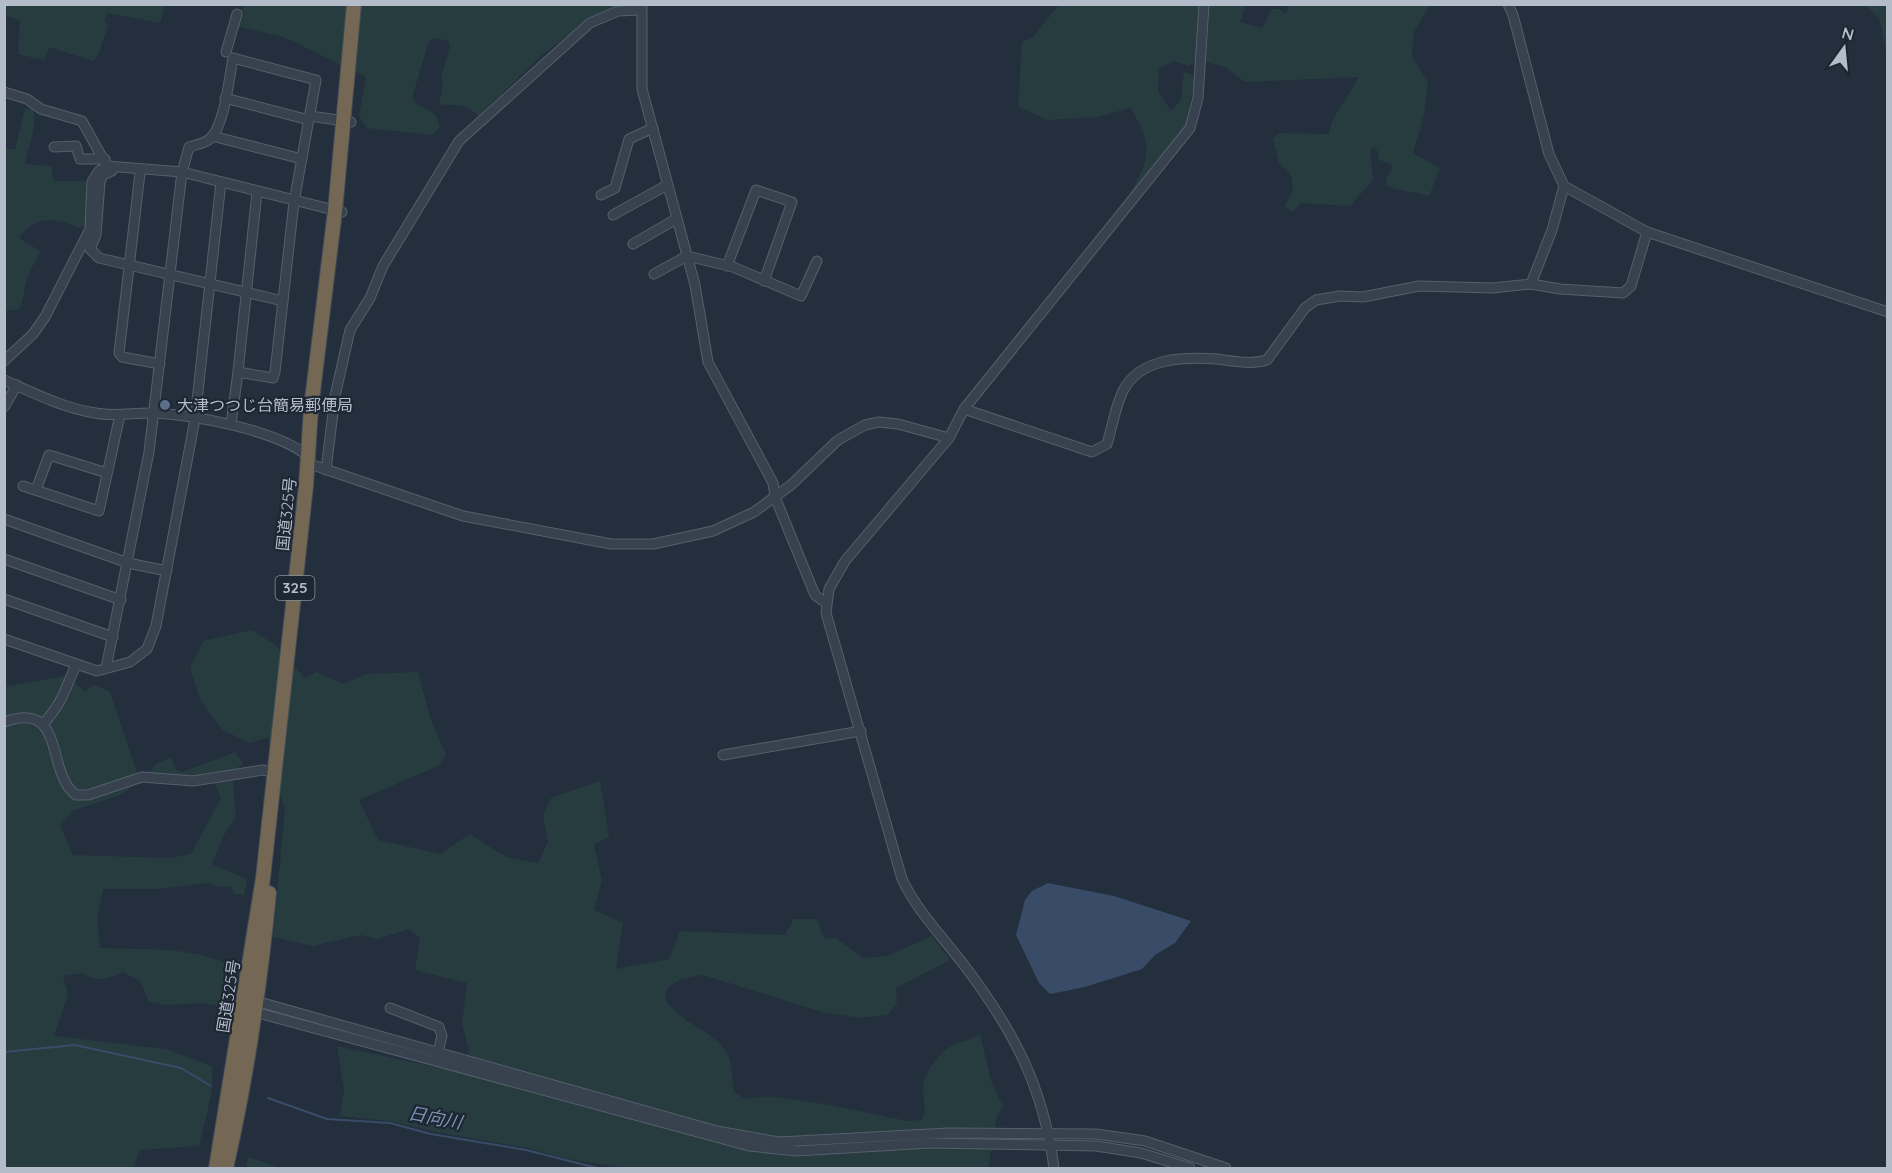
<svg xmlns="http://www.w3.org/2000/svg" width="1892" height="1173" viewBox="0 0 1892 1173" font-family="Quicksand,'Noto Sans JP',sans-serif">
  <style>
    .green { fill: #263c3f }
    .water { fill: #394c67 }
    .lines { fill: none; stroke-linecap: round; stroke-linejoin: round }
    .stream { stroke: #394c67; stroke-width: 2 }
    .minor-casing { stroke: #565f6c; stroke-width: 11 }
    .highway-casing { stroke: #434c59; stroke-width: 16 }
    .minor { stroke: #38414e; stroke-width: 9 }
    .highway { stroke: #746855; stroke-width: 14 }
    .service-dot { fill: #5c6f8a; stroke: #1d2633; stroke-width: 2 }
    .labels { text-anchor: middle; stroke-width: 4.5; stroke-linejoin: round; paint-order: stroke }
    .shield { fill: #1d2633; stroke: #878f9c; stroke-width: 1.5 }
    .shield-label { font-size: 15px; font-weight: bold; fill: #b4bcc9 }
    .poi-label { font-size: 16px; fill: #b4bcc9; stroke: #1d2633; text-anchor: start }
    .street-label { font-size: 16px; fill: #b4bcc9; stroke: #1d2633 }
    .water-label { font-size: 18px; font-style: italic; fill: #7c92b1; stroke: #1d2633 }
  </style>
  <rect width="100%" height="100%" fill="#242f3e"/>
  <g class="green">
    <polygon points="5,4 165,4 165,5 160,23 108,13 104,22 108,25 99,53 93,61 49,47 44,60 18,54 20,20 5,15"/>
    <path d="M 246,5 L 620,5 L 572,32 L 542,55 L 479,116 C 468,105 454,104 439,105 L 443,86 L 441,78 L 450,45 L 448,41 L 436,38 L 429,41 L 412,98 C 421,112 435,105 440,127 L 432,135 L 367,128 L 359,116 L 366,77 L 284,37 L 236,26 L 240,11 Z"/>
    <path d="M 1059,5 L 1246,5 L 1240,22 L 1262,28 L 1272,9 L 1279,9 L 1286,14 L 1289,5 L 1433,5 L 1430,5 L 1414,32 L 1412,57 L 1428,83 L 1424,115 L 1413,153 L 1440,168 L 1429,196 L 1392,188 L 1387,185 L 1386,178 L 1393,168 L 1389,163 L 1379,160 L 1377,150 L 1373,147 L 1370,151 L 1373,180 L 1350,206 L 1301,203 L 1292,212 L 1287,209 L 1285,205 L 1293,190 L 1291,175 L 1279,163 L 1273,139 L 1279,133 L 1329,134 L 1332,121 L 1359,77 L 1245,82 L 1225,67 L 1198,60 L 1188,66 L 1173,61 L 1159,69 L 1158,91 L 1171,111 L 1181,100 L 1184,72 L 1193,75 L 1195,80 L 1185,129 L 1129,202 L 1126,200 C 1148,164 1156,146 1130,108 L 1098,117 L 1047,120 L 1018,106 L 1022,42 L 1032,38 Z"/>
    <polygon points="1865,5 1887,5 1887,54 1879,18"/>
    <path d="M 25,109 L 33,109 C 38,128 28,145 25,164 L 51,166 L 53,181 L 89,181 L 86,224 L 80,228 C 55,218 35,214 19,238 L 40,251 C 37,260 32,266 29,274 C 24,285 25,297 19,309 L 5,311 L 5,149 L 15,149 Z"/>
    <path d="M 252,630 L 275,645 L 305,678 L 317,672 L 343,684 L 367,674 L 418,672 L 430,717 L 446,755 L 438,766 L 359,800 L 378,840 L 440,854 L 470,834 L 506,857 L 538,863 L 548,842 L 543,816 L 551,798 L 600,781 L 609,836 L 594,845 L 602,880 L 594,910 L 623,923 L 616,969 L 669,959 L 680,931 L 785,935 L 794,919 L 817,919 L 824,939 L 836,938 L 863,958 L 887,956 L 932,936 L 950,960 L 896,988 L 897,1004 L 887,1015 L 860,1018 L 822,1012 L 703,975 L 681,979 L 668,987 L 665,998 C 677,1023 718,1032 728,1055 C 732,1065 732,1081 734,1092 L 746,1099 L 768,1096 L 830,1105 L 907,1121 L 922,1120 C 928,1107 922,1101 923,1088 C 924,1072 941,1050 955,1044 C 967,1040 968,1042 980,1034 L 992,1084 L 1003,1106 L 997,1116 L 988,1168 L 626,1168 L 568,1159 L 527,1148 L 436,1132 L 390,1121 L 340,1116 L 344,1090 L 337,1046 L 453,1071 L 469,1051 L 462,1023 L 467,983 L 415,970 L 420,938 L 409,929 L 378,939 L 361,935 L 313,946 L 273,937 L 285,810 L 274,773 L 268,737 L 250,743 L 222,730 L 200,699 L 190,668 L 203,641 Z"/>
    <path d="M 65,676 L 85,691 L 95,685 L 110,692 L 137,772 L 134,786 L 120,795 L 72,811 L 60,826 L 73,855 L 171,858 L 191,854 L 221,798 L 214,782 L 147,776 L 155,765 L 171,757 L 176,770 L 182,772 L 236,752 L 243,764 L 232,772 L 236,817 L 226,831 L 212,864 L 247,879 L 244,895 L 234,894 L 230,886 L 216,887 L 209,883 L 156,889 L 103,889 L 97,920 L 100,948 C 141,950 204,945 237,971 L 230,1008 L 202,1003 L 166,1005 L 149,1002 L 140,981 L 123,972 C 108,979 97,983 83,973 L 63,976 L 68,995 L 54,1036 L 166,1049 L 213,1067 L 211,1096 L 199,1146 L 139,1150 L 134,1168 L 5,1168 L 4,687 Z"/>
    <polygon points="249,1157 280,1168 245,1168"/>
  </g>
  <polygon class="water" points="1048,883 1114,896 1191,921 1175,943 1155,955 1142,969 1085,987 1050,994 1039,983 1016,935 1025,900 1032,891"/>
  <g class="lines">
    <g class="stream">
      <polyline points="4,1052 75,1045 181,1068 211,1086"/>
      <polyline points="268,1098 327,1119 390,1123 431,1134 526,1150 597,1168"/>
    </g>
    <defs>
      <g id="minor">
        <polyline points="642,4 642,89 695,285 708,362 773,483 775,497 815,595 826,603"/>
        <polyline points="1508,4 1513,15 1549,154 1564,186 1647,232 1888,312"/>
        <polyline points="226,52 237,14"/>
        <polyline points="4,92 27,99 41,109 82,121 107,166"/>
        <polyline points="225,98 309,120"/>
        <polyline points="310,116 351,122"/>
        <polyline points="212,136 302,159"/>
        <polyline points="54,147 76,146 80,159 105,159"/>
        <polyline points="112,171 103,175 100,182 96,235 90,249 99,258 283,301"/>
        <polyline points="140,173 119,353 122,357 160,364"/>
        <polyline points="601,195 615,188 629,139 653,128"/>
        <polyline points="613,215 667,185"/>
        <polyline points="633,244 676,219"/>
        <polyline points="727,266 756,190 792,202 764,281"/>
        <polyline points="654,274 687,256 733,267 801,296 817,261"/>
        <polyline points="1531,284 1552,230 1564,186"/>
        <polyline points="4,361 33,334 45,317 90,229 92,182 99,171 107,166 182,172 342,212"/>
        <polyline points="238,372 257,192"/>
        <path d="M 4,380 C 34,393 63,408 95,413 C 116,417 135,412 155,413 C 194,415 274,430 305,454 L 307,461 L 313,465 L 463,516 L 611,544 L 653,544 L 713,531 L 754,512 L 791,485 L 838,440 L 865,425 L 879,422 L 898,424 L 949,438 L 845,561 L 829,589 L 826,613 L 902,879 C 917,911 942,936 964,965 C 1014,1031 1043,1086 1054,1168"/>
        <polyline points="4,407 17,385"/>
        <path d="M 964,409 L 1092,452 L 1107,444 C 1112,428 1115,407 1123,391 C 1140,357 1184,357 1217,359 C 1233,361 1251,365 1267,360 L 1305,308 L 1316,300 L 1340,296 L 1363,297 L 1419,286 L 1492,288 L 1531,284 L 1560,289 L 1623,293 L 1631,286 L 1647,232"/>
        <polyline points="949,438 964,409 1190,128 1198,98 1204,4"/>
        <polyline points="326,470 335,396 350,330 370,298 383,266 459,141 590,23 618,11 640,10"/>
        <polyline points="23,486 99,511 120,415"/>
        <polyline points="36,490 49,455 107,473"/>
        <polyline points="4,519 128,563 167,571"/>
        <polyline points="4,559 121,600"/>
        <polyline points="4,599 113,637"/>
        <polyline points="4,639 97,671 130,662 147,649 156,626 195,419 221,182"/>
        <path d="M 106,668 L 149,452 L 182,172 L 189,147 C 196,145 206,143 211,138 C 225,123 229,78 233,58 L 316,80 L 294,202 L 275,372 L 273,378 L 238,372 L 231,424"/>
        <path d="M 4,722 C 67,699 45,773 76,795 L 88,795 L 142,777 L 193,781 L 263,770 L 274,773"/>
        <path d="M 43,724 C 63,702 64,691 76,665"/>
        <polyline points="723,755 861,731"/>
        <polyline points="252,1000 717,1131 779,1142 948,1133 1096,1134 1145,1141 1226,1168"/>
        <polyline points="390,1008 439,1027 442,1036 437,1056"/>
        <polyline points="251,1011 749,1146 797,1151 930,1143 1096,1146 1141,1153 1190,1168"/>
      </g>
      <g id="highway">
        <polyline points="216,1168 263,878 306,486 311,408 335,211 354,4"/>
        <path d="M 226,1168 C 247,1077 260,986 269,893"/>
      </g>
    </defs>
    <use href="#minor" class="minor-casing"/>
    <use href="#highway" class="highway-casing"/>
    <use href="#minor" class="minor"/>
    <use href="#highway" class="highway"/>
  </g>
  <circle class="service-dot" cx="165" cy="405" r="6"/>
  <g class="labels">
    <rect class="shield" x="275.5" y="576" width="39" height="24" rx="4.5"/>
    <g class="shield-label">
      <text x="295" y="593">325</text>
    </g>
    <g class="poi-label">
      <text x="177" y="411">大津つつじ台簡易郵便局</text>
    </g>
    <g class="street-label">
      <text transform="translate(286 514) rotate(-84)" y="6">国道325号</text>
      <text transform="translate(228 996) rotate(-81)" y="6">国道325号</text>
    </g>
    <g class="water-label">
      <text transform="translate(435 1118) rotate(11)" y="6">日向川</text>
    </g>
  </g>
  <rect width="1892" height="1173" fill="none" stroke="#b4bcc9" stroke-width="12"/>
  <g transform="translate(1844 48) rotate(15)" stroke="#1d2633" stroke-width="4.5" paint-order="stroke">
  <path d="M0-4.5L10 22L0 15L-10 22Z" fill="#b4bcc9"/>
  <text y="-9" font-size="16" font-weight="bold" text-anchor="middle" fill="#b4bcc9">N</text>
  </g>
</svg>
